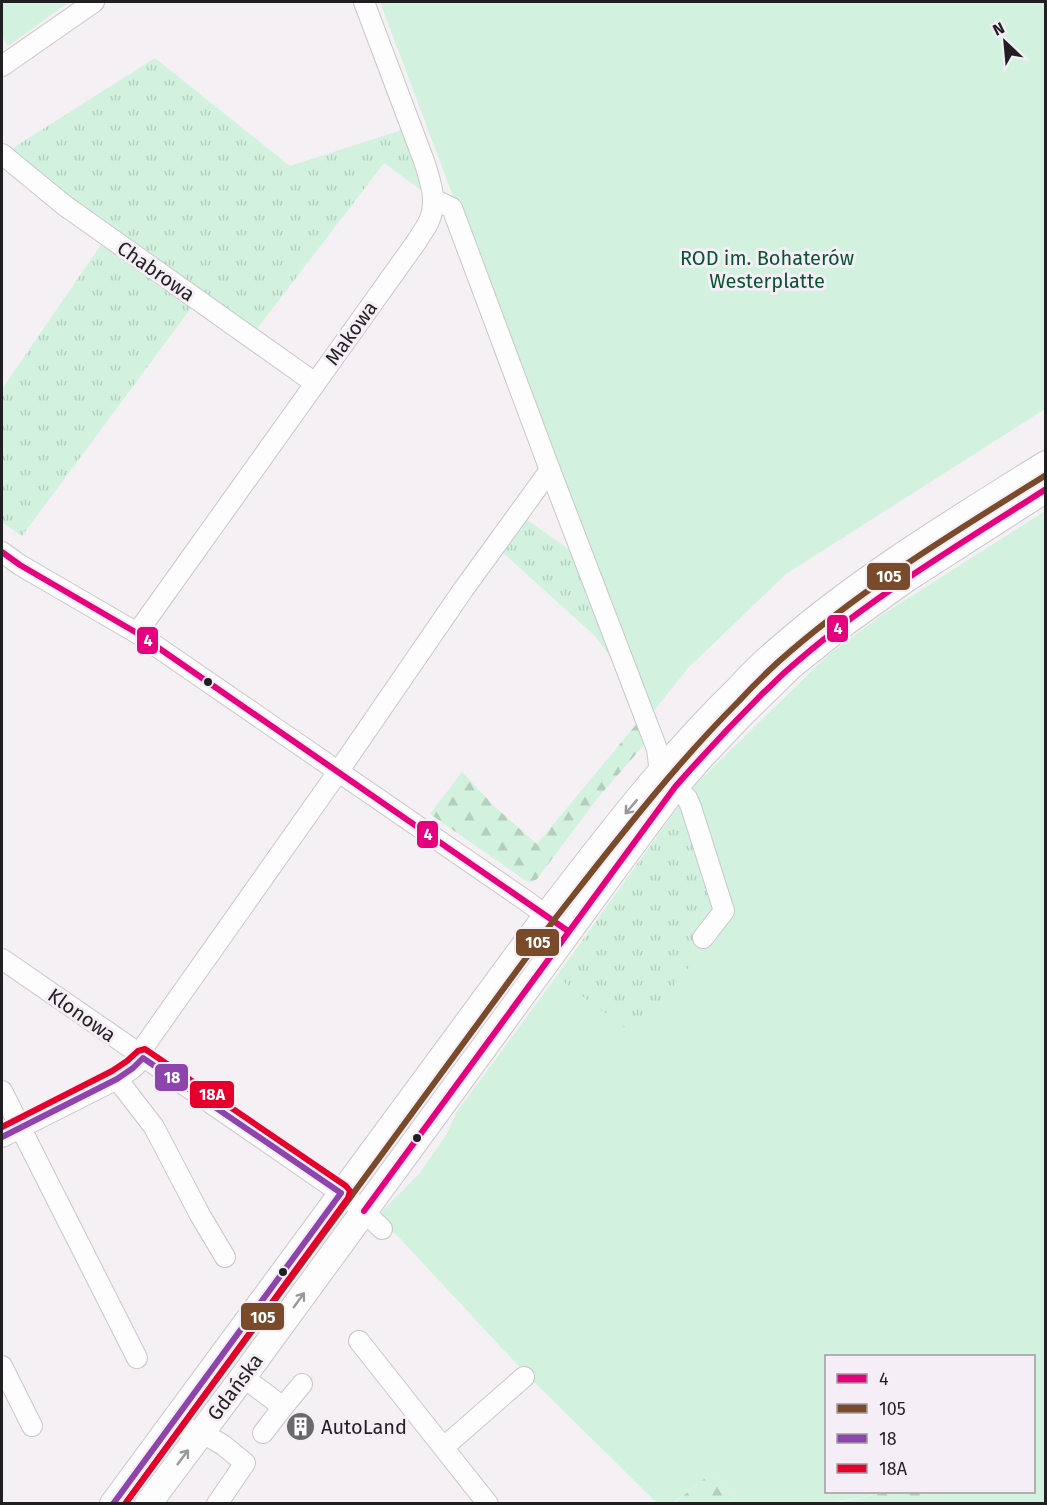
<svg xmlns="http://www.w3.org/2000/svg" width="1047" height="1505" viewBox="0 0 1047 1505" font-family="'Fira Sans',sans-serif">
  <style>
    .grass { fill: url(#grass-tufts) }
    .forest { fill: url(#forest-firs) }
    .garden { fill: #d2f2df }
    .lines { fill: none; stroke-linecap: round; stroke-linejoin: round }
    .minor-casing { stroke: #cac7ca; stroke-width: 22 }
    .major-casing { stroke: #cac7ca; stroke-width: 28 }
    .minor { stroke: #fdfdfd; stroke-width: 20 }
    .major { stroke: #fdfdfd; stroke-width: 26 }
    .bus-1-casing { stroke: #f5eef6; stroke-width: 10 }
    .bus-2-casing { stroke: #f5eef6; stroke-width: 10 }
    .bus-3-casing { stroke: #f5eef6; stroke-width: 10 }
    .bus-4-casing { stroke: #f5eef6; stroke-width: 10 }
    .bus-1 { stroke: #e5007d; stroke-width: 6 }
    .bus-2 { stroke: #7a4b2a; stroke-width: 6 }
    .bus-3 { stroke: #8e44ad; stroke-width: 6 }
    .bus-4 { stroke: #e4002b; stroke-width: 6 }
    .oneway { stroke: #9a999a }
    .bus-dot { fill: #211f21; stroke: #f5eef6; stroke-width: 2 }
    .labels { text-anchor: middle; stroke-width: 6; stroke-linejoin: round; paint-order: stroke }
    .park-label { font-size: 20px; fill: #075431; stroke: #f5eef6 }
    .street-label { font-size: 20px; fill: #211f21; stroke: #f5eef6 }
    .poi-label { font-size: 20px; fill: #211f21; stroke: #f5eef6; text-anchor: start }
    .line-badge { stroke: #f5eef6; stroke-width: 2 }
    .badge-label { font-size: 16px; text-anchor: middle; font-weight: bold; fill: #fff }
  </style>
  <defs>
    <pattern id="grass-tufts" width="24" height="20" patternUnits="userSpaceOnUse" patternTransform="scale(1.5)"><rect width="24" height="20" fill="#d2f2df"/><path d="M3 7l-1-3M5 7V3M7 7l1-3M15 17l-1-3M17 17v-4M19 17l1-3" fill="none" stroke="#b4cfbf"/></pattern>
    <pattern id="forest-firs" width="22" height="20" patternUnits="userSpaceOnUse" patternTransform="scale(1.5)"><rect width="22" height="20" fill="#d2f2df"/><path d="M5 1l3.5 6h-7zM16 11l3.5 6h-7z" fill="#b4cfbf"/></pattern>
  </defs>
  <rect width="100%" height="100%" fill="#f4f0f4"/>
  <g class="grass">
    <polygon points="155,58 290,166 411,127 433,199 384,163 250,338 197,300 22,536 2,522 2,389 107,236 2,155"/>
    <polygon points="523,517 577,555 630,697 612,659 595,636 499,549"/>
    <polygon points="691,789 734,911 635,1036 556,977"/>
  </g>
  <g class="forest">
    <polygon points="639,721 650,738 596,800 537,879 531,882 526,881 430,814 462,772 495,807 537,844"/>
    <polygon points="710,1474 742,1503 673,1504"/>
    <polygon points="888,1492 921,1492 931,1503 831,1504"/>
  </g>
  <g class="garden">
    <polygon points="2,2 69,2 8,46 2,36"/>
    <polygon points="380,2 1045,2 1045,409 786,574 688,668 649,717"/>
    <polygon points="1045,511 1045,1503 931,1503 921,1492 1034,1492 1034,1356 826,1356 826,1492 888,1492 831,1503 742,1503 710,1474 673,1503 657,1503 527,1375 378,1215 419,1174 447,1134 456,1113 556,977 635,1035 734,911 691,789 828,655 885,613"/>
  </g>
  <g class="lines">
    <defs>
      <g id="minor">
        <polyline points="2,66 94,2"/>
        <polyline points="2,154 64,205 315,383"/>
        <polyline points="433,199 452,208 550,470 657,749 660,773 687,798 691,807 724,911 703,938"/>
        <polyline points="2,552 20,565 137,633 525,900 568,931"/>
        <path d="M 137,633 L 417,241 C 421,234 426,228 429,221 C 438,201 430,180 424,161 L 364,2"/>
        <polyline points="2,959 341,1193 364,1211 382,1229"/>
        <polyline points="143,1058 143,1048 338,772 463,590 550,470"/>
        <polyline points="117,1079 154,1127 200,1215 225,1257"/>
        <polyline points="2,1091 137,1358"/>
        <polyline points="2,1137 117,1079 133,1068 143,1058"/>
        <polyline points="359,1341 488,1504"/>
        <polyline points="2,1366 32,1426"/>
        <polyline points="243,1377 283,1407 263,1433"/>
        <polyline points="283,1407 302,1384"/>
        <polyline points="171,1425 201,1432 223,1445 245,1463 217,1504"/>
        <polyline points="444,1447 524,1377"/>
      </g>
      <g id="major">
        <path d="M 113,1504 L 547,915 C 607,837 667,758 738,689 C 750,676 763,663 777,651 C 859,579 953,522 1046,464"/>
        <polyline points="148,1504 243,1377 615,868 675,787 701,757 738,718 791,666 846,622 906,579 1046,489"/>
      </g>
    </defs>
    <use href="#minor" class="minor-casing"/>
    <use href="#major" class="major-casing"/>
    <use href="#minor" class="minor"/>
    <use href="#major" class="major"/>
    <defs>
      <g id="bus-1">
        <polyline points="2,552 20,565 137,633 568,931"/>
        <path d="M 364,1211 L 675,787 C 703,755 732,724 762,694 C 772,685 781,675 792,666 C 869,598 959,545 1046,489"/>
      </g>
      <path id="bus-2" d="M 125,1504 L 554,920 C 613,845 671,769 739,701 C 751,688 764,675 777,663 C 859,590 953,533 1046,475"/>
      <polyline id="bus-3" points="2,1137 117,1079 133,1068 143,1058 341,1193 113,1504"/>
      <polyline id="bus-4" points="2,1127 112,1071 127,1061 138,1051 145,1049 346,1186 350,1191 348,1198 125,1504"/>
    </defs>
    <use href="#bus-1" class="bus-1-casing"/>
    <use href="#bus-2" class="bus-2-casing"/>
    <use href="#bus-3" class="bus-3-casing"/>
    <use href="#bus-4" class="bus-4-casing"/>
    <use href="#bus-1" class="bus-1"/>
    <use href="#bus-2" class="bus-2"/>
    <use href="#bus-3" class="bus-3"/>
    <use href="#bus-4" class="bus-4"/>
  </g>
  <defs><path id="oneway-shaft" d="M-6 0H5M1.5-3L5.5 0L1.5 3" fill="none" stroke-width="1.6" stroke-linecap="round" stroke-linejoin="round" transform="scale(1.5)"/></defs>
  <g class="oneway">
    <use href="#oneway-shaft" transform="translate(631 807) rotate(130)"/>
    <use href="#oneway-shaft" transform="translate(299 1300) rotate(-54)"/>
    <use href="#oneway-shaft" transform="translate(183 1457) rotate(-53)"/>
  </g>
  <defs>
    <symbol id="building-disc" viewBox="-11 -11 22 22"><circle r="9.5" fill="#6b686b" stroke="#f5eef6"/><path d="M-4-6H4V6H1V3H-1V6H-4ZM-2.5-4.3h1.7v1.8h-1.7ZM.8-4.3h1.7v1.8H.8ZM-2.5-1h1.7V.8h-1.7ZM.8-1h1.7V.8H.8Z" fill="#fff"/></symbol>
  </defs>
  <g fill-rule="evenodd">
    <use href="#building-disc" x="284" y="1410" width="33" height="33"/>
  </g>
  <g class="bus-dot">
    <circle cx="208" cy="682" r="5"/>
    <circle cx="417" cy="1138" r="5"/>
    <circle cx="283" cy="1272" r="5"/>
  </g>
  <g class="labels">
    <g class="park-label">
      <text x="767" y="265">ROD im. Bohaterów<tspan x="767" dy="23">Westerplatte</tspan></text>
    </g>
    <g class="street-label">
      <text transform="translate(156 271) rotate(35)" y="7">Chabrowa</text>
      <text transform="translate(351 333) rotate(-54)" y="7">Makowa</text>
      <text transform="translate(82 1015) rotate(35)" y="7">Klonowa</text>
      <text transform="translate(235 1387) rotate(-53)" y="7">Gdańska</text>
    </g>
    <g class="poi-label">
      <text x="321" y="1434">AutoLand</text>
    </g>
  </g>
  <g class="line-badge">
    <rect x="866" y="562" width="45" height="29" rx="6" fill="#7a4b2a"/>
    <rect x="826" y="614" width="23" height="29" rx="6" fill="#e5007d"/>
    <rect x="136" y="626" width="23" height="29" rx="6" fill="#e5007d"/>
    <rect x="416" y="820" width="23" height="29" rx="6" fill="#e5007d"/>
    <rect x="515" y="928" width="45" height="29" rx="6" fill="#7a4b2a"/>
    <rect x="154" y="1063" width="35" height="29" rx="6" fill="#8e44ad"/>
    <rect x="189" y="1080" width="46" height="29" rx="6" fill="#e4002b"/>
    <rect x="240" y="1302" width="45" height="29" rx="6" fill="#7a4b2a"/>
  </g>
  <g class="badge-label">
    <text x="889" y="582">105</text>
    <text x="838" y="634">4</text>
    <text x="148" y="646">4</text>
    <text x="428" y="840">4</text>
    <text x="538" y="948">105</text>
    <text x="172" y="1083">18</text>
    <text x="212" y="1100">18A</text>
    <text x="263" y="1323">105</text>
  </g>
  <rect width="1047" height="1505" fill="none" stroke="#211f21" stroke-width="6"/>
  <rect x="825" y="1355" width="210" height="138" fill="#f5eef6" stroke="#a09ba1" stroke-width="1.5"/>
  <rect x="837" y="1374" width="30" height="9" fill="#e5007d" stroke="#a09ba1" stroke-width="1.5"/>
  <text x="879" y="1385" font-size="18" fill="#211f21">4</text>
  <rect x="837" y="1404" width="30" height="9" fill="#7a4b2a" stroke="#a09ba1" stroke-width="1.5"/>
  <text x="879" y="1415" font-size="18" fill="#211f21">105</text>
  <rect x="837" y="1434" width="30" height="9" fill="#8e44ad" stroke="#a09ba1" stroke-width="1.5"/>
  <text x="879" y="1445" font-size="18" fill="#211f21">18</text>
  <rect x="837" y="1464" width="30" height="9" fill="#e4002b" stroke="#a09ba1" stroke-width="1.5"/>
  <text x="879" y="1475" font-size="18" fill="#211f21">18A</text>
  <g transform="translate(1005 42) rotate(334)" stroke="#f5eef6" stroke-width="4.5" paint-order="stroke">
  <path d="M0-4.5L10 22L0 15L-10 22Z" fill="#211f21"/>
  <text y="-9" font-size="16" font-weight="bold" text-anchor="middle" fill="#211f21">N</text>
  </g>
</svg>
